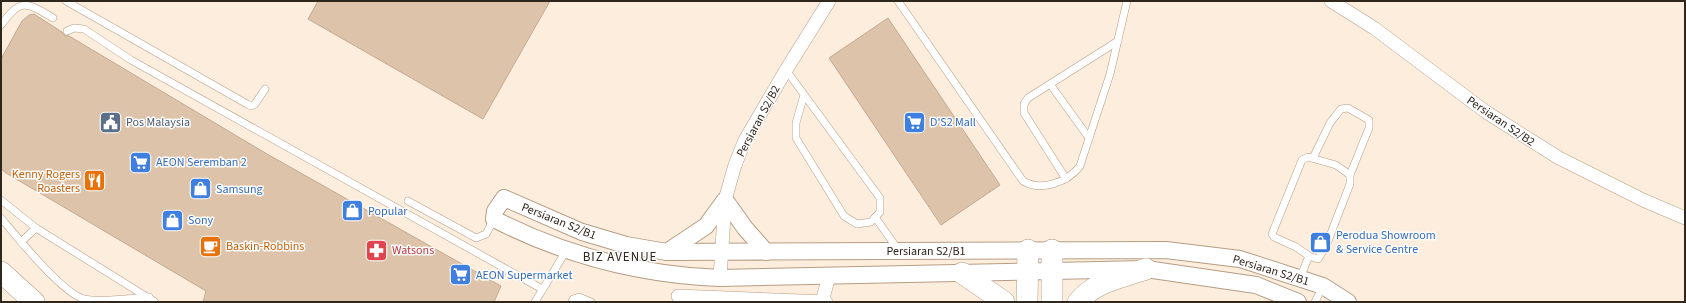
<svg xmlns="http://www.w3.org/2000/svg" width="1686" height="303" viewBox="0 0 1686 303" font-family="'Source Sans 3',sans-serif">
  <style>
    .building { fill: #ddc3a9; stroke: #c3aa91 }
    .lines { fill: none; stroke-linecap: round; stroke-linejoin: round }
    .service-casing { stroke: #b69d84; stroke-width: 8 }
    .minor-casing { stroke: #b69d84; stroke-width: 14 }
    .tertiary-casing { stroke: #b69d84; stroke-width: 18 }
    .primary-casing { stroke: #b69d84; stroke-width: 22 }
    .service { stroke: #fff; stroke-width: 7 }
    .minor { stroke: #fff; stroke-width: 13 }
    .tertiary { stroke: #fff; stroke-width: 16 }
    .primary { stroke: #fff; stroke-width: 21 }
    .labels { text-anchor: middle; stroke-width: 3; stroke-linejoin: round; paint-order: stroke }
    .street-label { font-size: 12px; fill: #2f261c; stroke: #fdfdfd }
    .service-label { font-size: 12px; fill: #4e5e75; stroke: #fdfdfd; text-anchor: start }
    .shop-label { font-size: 12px; fill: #366cbe; stroke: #fdfdfd; text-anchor: start }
    .food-label { font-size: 12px; fill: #c56008; stroke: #fdfdfd; text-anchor: end }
    .health-label { font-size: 12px; fill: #be3a42; stroke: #fdfdfd; text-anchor: start }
    .neighbourhood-label { font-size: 13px; letter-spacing: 1px; fill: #2f261c; stroke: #fdfdfd }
  </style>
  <rect width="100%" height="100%" fill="#fdeddd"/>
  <g class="building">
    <polygon points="318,1 550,1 483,119 308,19"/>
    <polygon points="34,14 62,32 64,35 69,36 267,154 501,286 494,302 203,302 206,291 6,173 1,169 1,59 22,21 29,15"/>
    <polygon points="888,18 1000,185 941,225 829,58"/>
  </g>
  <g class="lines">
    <defs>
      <g id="service">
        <polyline points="66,1 247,104 251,106 255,104 265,89"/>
        <path d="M 898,1 L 1023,181 C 1041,192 1068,182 1080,166 L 1110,74 L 1127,1"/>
        <path d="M 1,25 C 20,0 24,0 53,18"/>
        <polyline points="67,31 74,28 84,29 131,60 542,289"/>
        <polyline points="786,70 880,198 880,212 871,222 857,224 844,216 796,138 796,123 804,95"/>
        <polyline points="1050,84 1089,138"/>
        <polygon points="1308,157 1336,165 1350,175 1350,184 1326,246 1318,259 1309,256 1296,247 1274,237 1272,234 1302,160"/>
        <polyline points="1313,158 1330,123 1341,109 1348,108 1369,120 1369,128 1350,175"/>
        <polyline points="1066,179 1024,113 1024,104 1028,98 1118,41"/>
        <polyline points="1,200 36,228 155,302"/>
        <polyline points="408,201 476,238 486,234 494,219"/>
        <polyline points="875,217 899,251"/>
        <path d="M 1,218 C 17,237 62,293 84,299 C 101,303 130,298 149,297"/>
        <polyline points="21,242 36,228"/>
        <polyline points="1300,278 1309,256"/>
        <polyline points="535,302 566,251"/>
        <polyline points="572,302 573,299 579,297 591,302"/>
        <polyline points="1315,302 1323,286"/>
      </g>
      <g id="minor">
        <polyline points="1331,1 1374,28 1486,112 1559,158 1643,200 1685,218"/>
        <polyline points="720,278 725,200 735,165 745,140 786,70 829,1"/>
        <polyline points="678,296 826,302"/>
        <polyline points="822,302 829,276"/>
      </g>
      <g id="tertiary">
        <polyline points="667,252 706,226 725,200 745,228 766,252"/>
        <path d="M 1298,302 L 1256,285 L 1146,269 L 720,278 C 641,275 564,255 494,219 L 495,211 L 504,198 L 582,232 L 626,245 L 667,252 L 1166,250 L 1240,259 L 1323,286 L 1348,302"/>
      </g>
      <g id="primary">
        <polyline points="1,272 34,302"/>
        <polyline points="962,273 1004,302"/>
        <polyline points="1027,302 1028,250"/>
        <polyline points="1052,302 1052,250"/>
        <path d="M 1078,302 C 1094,282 1123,277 1146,269"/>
      </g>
    </defs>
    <use href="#service" class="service-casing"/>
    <use href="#minor" class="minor-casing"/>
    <use href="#tertiary" class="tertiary-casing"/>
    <use href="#primary" class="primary-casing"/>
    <use href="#service" class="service"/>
    <use href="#minor" class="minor"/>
    <use href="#tertiary" class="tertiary"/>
    <use href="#primary" class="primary"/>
  </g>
  <defs>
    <symbol id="civic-square" viewBox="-11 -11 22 22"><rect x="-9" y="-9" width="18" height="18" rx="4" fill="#5c6f8a" stroke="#fdfdfd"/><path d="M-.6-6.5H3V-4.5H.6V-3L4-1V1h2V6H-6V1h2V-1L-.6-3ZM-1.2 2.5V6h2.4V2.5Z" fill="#fff"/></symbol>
    <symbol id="supermarket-square" viewBox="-11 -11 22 22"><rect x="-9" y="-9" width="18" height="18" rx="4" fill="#3f7fe0" stroke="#fdfdfd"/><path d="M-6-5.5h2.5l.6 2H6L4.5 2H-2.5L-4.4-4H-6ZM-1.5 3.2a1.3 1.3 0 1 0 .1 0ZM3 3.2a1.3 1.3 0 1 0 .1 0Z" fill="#fff"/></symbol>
    <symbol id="restaurant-square" viewBox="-11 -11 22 22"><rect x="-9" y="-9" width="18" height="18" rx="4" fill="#e8710a" stroke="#fdfdfd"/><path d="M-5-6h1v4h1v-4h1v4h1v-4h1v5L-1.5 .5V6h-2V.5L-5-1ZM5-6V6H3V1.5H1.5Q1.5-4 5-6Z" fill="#fff"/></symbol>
    <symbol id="shop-square" viewBox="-11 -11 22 22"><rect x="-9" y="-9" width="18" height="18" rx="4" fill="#3f7fe0" stroke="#fdfdfd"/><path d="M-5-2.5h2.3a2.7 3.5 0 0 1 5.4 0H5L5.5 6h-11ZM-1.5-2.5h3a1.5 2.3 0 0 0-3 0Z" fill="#fff"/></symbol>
    <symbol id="cafe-square" viewBox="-11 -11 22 22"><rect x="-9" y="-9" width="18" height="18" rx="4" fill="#e8710a" stroke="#fdfdfd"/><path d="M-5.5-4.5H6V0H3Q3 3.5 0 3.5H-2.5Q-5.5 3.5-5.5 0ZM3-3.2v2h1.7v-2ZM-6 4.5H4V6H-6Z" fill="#fff"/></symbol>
    <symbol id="pharmacy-square" viewBox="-11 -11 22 22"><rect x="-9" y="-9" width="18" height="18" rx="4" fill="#e0444e" stroke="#fdfdfd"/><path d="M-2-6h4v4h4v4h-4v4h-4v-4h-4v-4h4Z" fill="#fff"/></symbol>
  </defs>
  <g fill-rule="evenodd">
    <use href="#civic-square" x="98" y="110" width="25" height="25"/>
    <use href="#supermarket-square" x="902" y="110" width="25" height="25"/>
    <use href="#supermarket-square" x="128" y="150" width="25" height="25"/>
    <use href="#restaurant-square" x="82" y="168" width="25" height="25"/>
    <use href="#shop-square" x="188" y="176" width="25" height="25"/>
    <use href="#shop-square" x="340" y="198" width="25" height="25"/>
    <use href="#shop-square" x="160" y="208" width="25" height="25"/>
    <use href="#shop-square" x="1308" y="230" width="25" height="25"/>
    <use href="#cafe-square" x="198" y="234" width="25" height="25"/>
    <use href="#pharmacy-square" x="364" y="238" width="25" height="25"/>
    <use href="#supermarket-square" x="448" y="262" width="25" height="25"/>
  </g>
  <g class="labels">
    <g class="street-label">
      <text transform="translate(758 121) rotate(-62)" y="4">Persiaran S2/B2</text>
      <text transform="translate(1501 121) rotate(34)" y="4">Persiaran S2/B2</text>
      <text transform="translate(559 221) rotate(22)" y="4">Persiaran S2/B1</text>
      <text x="926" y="255">Persiaran S2/B1</text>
      <text transform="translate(1271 270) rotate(17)" y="4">Persiaran S2/B1</text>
    </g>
    <g class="service-label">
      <text x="126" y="126">Pos Malaysia</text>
    </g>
    <g class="shop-label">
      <text x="930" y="126">D'S2 Mall</text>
      <text x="156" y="166">AEON Seremban 2</text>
      <text x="216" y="193">Samsung</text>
      <text x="368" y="215">Popular</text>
      <text x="188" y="224">Sony</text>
      <text x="1336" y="239">Perodua Showroom<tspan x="1336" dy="14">&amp; Service Centre</tspan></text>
      <text x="476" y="279">AEON Supermarket</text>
    </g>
    <g class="food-label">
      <text x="80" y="178">Kenny Rogers<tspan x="80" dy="14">Roasters</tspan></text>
      <text x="226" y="250" text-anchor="start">Baskin-Robbins</text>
    </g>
    <g class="health-label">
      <text x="392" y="254">Watsons</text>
    </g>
    <g class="neighbourhood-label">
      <text x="620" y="261">BIZ AVENUE</text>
    </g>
  </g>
  <rect width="1686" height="303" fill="none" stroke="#2f261c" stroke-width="4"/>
</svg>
